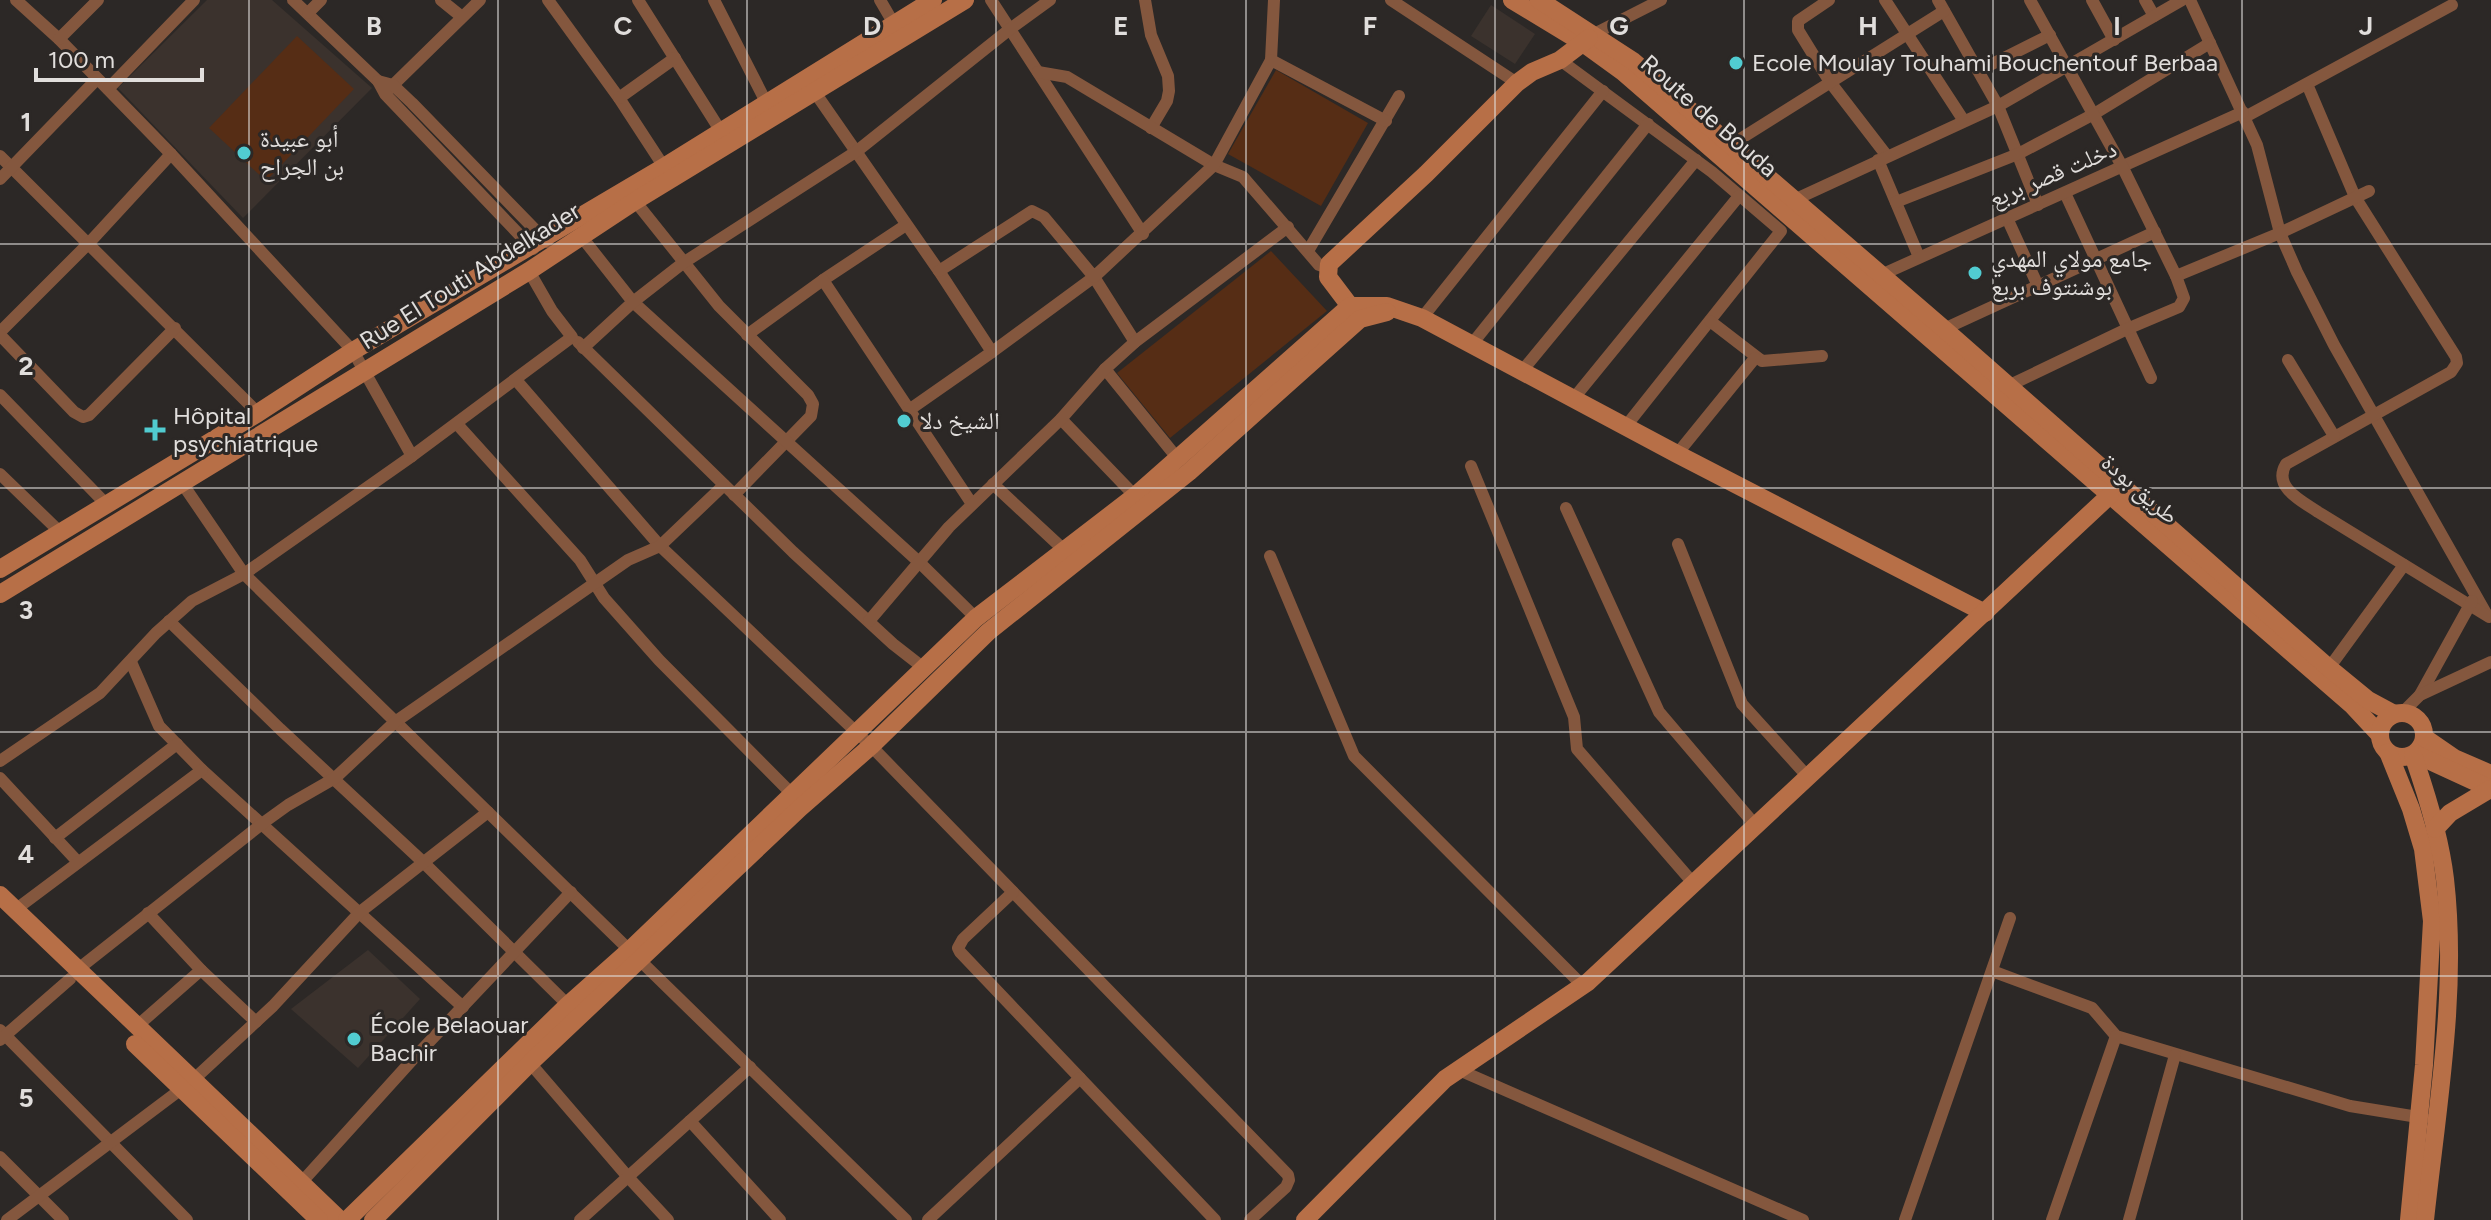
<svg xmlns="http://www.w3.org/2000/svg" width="2491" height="1220" viewBox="0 0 2491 1220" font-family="Figtree,'Noto Naskh Arabic',sans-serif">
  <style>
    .built { fill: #3b322d }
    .grass { fill: #562d15 }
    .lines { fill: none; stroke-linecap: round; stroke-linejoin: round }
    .street { stroke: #84573e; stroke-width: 12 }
    .secondary { stroke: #b76f47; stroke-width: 18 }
    .grid { fill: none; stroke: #e1dedc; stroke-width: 2; stroke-opacity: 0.55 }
    .poi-dot { fill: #51ccd1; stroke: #2c2826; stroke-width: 3 }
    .labels { text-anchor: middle; stroke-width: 6; stroke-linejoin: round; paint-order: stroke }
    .poi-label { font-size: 24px; fill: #e1dedc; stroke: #2c2826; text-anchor: start }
    .street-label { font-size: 24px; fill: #e1dedc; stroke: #2c2826 }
    .grid-label { font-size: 26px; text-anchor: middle; font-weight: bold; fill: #e1dedc; stroke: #2c2826; stroke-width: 6; stroke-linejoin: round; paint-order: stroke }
  </style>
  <rect width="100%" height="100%" fill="#2c2826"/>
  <g class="built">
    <polygon points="207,0 272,0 372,88 243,218 118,88"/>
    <polygon points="1491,5 1535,34 1515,64 1471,36"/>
    <polygon points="368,950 420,999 358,1068 291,1009"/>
  </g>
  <g class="grass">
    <polygon points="297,36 354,89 266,181 209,128"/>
    <polygon points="1276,70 1368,123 1321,206 1228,154"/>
    <polygon points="1271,251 1327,311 1170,438 1117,373"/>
  </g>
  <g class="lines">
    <g class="street">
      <polyline points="16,0 59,39 171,154 353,351 412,456"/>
      <polyline points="293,0 378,81"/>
      <polyline points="441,0 462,17"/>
      <polyline points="548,0 619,98 664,167"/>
      <polyline points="638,0 720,130"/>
      <polyline points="714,0 766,102"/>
      <polyline points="880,0 894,24"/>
      <polyline points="991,0 1143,234"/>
      <polyline points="1145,0 1151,35 1168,76 1169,91 1167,101 1151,128"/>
      <polyline points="1391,0 1517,83"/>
      <polyline points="1829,0 1798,21 1798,30 1830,82 1887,156"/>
      <polyline points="1885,0 1964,121"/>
      <polyline points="1938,0 1998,106 2038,205"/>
      <polyline points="2092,0 2114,40"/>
      <polyline points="2145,0 2154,16"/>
      <polyline points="2190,0 2257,145 2280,233 2297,272 2334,345 2487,615"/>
      <polyline points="308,13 321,0"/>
      <polyline points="1594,34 1661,0"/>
      <polyline points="59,39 98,0"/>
      <polyline points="1271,60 1274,0"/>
      <polyline points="1560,60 1712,172 1781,231 1626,426"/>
      <polyline points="1980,70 2050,35"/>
      <polyline points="1038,72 1067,77 1214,165 1243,177 1319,265 1327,268"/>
      <path d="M 2307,84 L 2355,197 L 2456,357 L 2457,363 L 2451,372 L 2286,464 C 2272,487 2302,501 2318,512 L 2489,617"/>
      <polyline points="108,89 194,0"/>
      <polyline points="388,90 480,0"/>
      <polyline points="814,91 939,271 992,352 1094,277 1135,342"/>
      <polyline points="619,98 675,58"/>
      <polyline points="2245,117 2452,5"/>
      <polyline points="1729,146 1944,11"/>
      <polyline points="0,156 258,413"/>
      <polyline points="1878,160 1919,257"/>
      <polyline points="0,179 97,79"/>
      <polyline points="2065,193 2151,378"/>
      <polyline points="1794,200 1998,106 2182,0"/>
      <polyline points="635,201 719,306 808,395 813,404 811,416 734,495"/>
      <polyline points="1896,202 2018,154 2094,114 2210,43"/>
      <polyline points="2007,218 2038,286"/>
      <polyline points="581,236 633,302 919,562 976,618"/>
      <polyline points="533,249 385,94 378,81 393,85 412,103 547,242"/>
      <polyline points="1308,251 1399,96"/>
      <polyline points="939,271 1032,211 1044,217 1094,277 1214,165 1271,60 1386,121"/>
      <polyline points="1881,275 2243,112"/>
      <polyline points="2176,276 2280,233 2369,191"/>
      <polyline points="823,280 906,225"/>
      <polyline points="1422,318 1603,91"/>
      <polyline points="1710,321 1762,361 1822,356"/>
      <polyline points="1944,329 2155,232"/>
      <polyline points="0,332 89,243 171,154"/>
      <polyline points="0,335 74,412 83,417 89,415 175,328"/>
      <polyline points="747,335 823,280 972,504"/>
      <polyline points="578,342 793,552 893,644 925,669"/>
      <polyline points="1472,344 1648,124"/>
      <polyline points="583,348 633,302 683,263 857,151 1010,29 1050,0"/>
      <polyline points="2288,360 2334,436"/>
      <polyline points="1105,369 1178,459"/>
      <polyline points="1522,371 1696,160"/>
      <polyline points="516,380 660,546 871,746 1288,1175 1289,1180 1286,1187 1250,1220"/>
      <polyline points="2008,386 2127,329 2179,307 2184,298 2176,276 2123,168 2030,0"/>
      <polyline points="0,395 106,504"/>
      <polyline points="1574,398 1739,196"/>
      <polyline points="909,410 992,352"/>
      <polyline points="1061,419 1135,496"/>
      <polyline points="457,424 580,560 604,598 659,660 792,794"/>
      <polyline points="1677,454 1755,358"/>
      <polyline points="1471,466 1574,717 1577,749 1694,884"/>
      <polyline points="0,474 60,532"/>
      <polyline points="182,483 244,574 906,1220"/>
      <polyline points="993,484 1063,549"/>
      <polyline points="1566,508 1659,712 1756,826"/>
      <polyline points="1678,544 1742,704 1808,777"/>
      <polyline points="1270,556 1354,756 1583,986"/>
      <polyline points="169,621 280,729 423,862 568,1005"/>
      <polyline points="869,621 949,527 1061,419 1105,369 1135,342 1288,227"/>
      <polyline points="131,662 159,726 202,770 463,1007"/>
      <polyline points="2329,668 2404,565"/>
      <polyline points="2420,695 2472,601"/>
      <polyline points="2402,713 2420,695 2491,662"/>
      <polyline points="0,761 100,693 156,633 192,601 244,574 412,456 572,337 552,311 529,271"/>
      <polyline points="0,778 78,862"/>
      <polyline points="55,838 177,744"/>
      <polyline points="1013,892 963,939 958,948 960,952 1215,1220"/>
      <polyline points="15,910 202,770"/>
      <polyline points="77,970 263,823 288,805 335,778 395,722 628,560 660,546 724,485"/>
      <polyline points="201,970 256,1022"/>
      <polyline points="1992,971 2092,1008 2116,1036 2350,1106 2424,1118"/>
      <polyline points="136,1027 201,970 148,913"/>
      <polyline points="0,1030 187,1220"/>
      <polyline points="0,1040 70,979"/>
      <polyline points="530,1063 628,1177 668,1220"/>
      <polyline points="1459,1070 1803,1220"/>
      <polyline points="690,1121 780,1220"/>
      <polyline points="0,1157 63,1220"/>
      <polyline points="300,1184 414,1058 571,892"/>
      <polyline points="7,1220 192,1081 273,1006 360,912 488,812"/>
      <polyline points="580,1220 750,1067"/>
      <polyline points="928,1220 1080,1078"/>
      <polyline points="1905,1220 2010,918"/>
      <polyline points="2052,1220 2116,1036"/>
      <polyline points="2129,1220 2175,1055"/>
    </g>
    <g class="secondary">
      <polyline points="1512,0 1583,43 1623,72 2353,706 2380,735"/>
      <polyline points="1539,0 1633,61 1944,329 2329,668 2368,700 2394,714"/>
      <polyline points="1356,314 1328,277 1329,264 1426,174 1517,83 1532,72 1560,60 1589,38"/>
      <polyline points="0,569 258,413 353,351 664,167 933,0"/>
      <polyline points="0,594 529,271 635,201 965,0"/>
      <circle cx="2402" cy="735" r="22"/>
      <polyline points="2425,738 2454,758 2491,774"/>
      <polyline points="2388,752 2411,809 2423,849 2432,921 2424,1065 2409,1220"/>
      <polyline points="2415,754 2491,789"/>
      <path d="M 2413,755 C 2427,795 2440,837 2445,879 C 2458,992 2437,1108 2425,1220"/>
      <polyline points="2435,829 2450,813 2490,789"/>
      <polyline points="0,895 340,1220"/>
      <polyline points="135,1044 319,1220"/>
      <polyline points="347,1220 568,1005 631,949 976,618 1135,496 1350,306 1387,306 1422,318 1677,454 1985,613"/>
      <polyline points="373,1220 530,1063 800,808 871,746 988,632 1189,472 1360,319 1387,312"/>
      <polyline points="1305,1220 1445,1079 1588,982 2110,495"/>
    </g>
  </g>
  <path class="grid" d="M 249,0 L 249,1220M 498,0 L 498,1220M 747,0 L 747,1220M 996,0 L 996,1220M 1246,0 L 1246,1220M 1495,0 L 1495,1220M 1744,0 L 1744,1220M 1993,0 L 1993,1220M 2242,0 L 2242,1220M 0,244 L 2491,244M 0,488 L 2491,488M 0,732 L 2491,732M 0,976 L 2491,976"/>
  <g class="poi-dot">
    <circle cx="1736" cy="63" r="8"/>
    <circle cx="244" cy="153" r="8"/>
    <circle cx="1975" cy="273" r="8"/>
    <circle cx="904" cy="421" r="8"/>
    <path d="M151 418h8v8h8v8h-8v8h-8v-8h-8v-8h8z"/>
    <circle cx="354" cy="1039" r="8"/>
  </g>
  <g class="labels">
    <g class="poi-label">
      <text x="1752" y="71">Ecole Moulay Touhami Bouchentouf Berbaa</text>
      <text x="260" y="147">أبو عبيدة<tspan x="260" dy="28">بن الجراح</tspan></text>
      <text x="1991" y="267">جامع مولاي المهدي<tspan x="1991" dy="28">بوشنتوف بربع</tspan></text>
      <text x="173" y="424">Hôpital<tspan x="173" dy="28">psychiatrique</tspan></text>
      <text x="920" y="429">الشيخ دلا</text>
      <text x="370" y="1033">École Belaouar<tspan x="370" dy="28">Bachir</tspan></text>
    </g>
    <g class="street-label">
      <text transform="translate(1709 116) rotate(41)" y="8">Route de Bouda</text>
      <text transform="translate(2053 174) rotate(-23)" y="8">دخلت قصر بربع</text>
      <text transform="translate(470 276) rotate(-32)" y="8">Rue El Touti Abdelkader</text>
      <text transform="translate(2140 489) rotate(41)" y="8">طريق بودة</text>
    </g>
  </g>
  <g class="grid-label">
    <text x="374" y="35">B</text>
    <text x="623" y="35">C</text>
    <text x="872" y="35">D</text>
    <text x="1121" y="35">E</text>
    <text x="1370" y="35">F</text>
    <text x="1619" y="35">G</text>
    <text x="1868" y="35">H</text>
    <text x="2117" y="35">I</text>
    <text x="2366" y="35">J</text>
    <text x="26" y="131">1</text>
    <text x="26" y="375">2</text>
    <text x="26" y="619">3</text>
    <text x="26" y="863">4</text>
    <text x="26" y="1107">5</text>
  </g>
  <path d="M36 68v12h166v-12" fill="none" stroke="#e1dedc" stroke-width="4"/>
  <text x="48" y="68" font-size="24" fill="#e1dedc" stroke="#2c2826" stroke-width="6" paint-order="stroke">100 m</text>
</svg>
